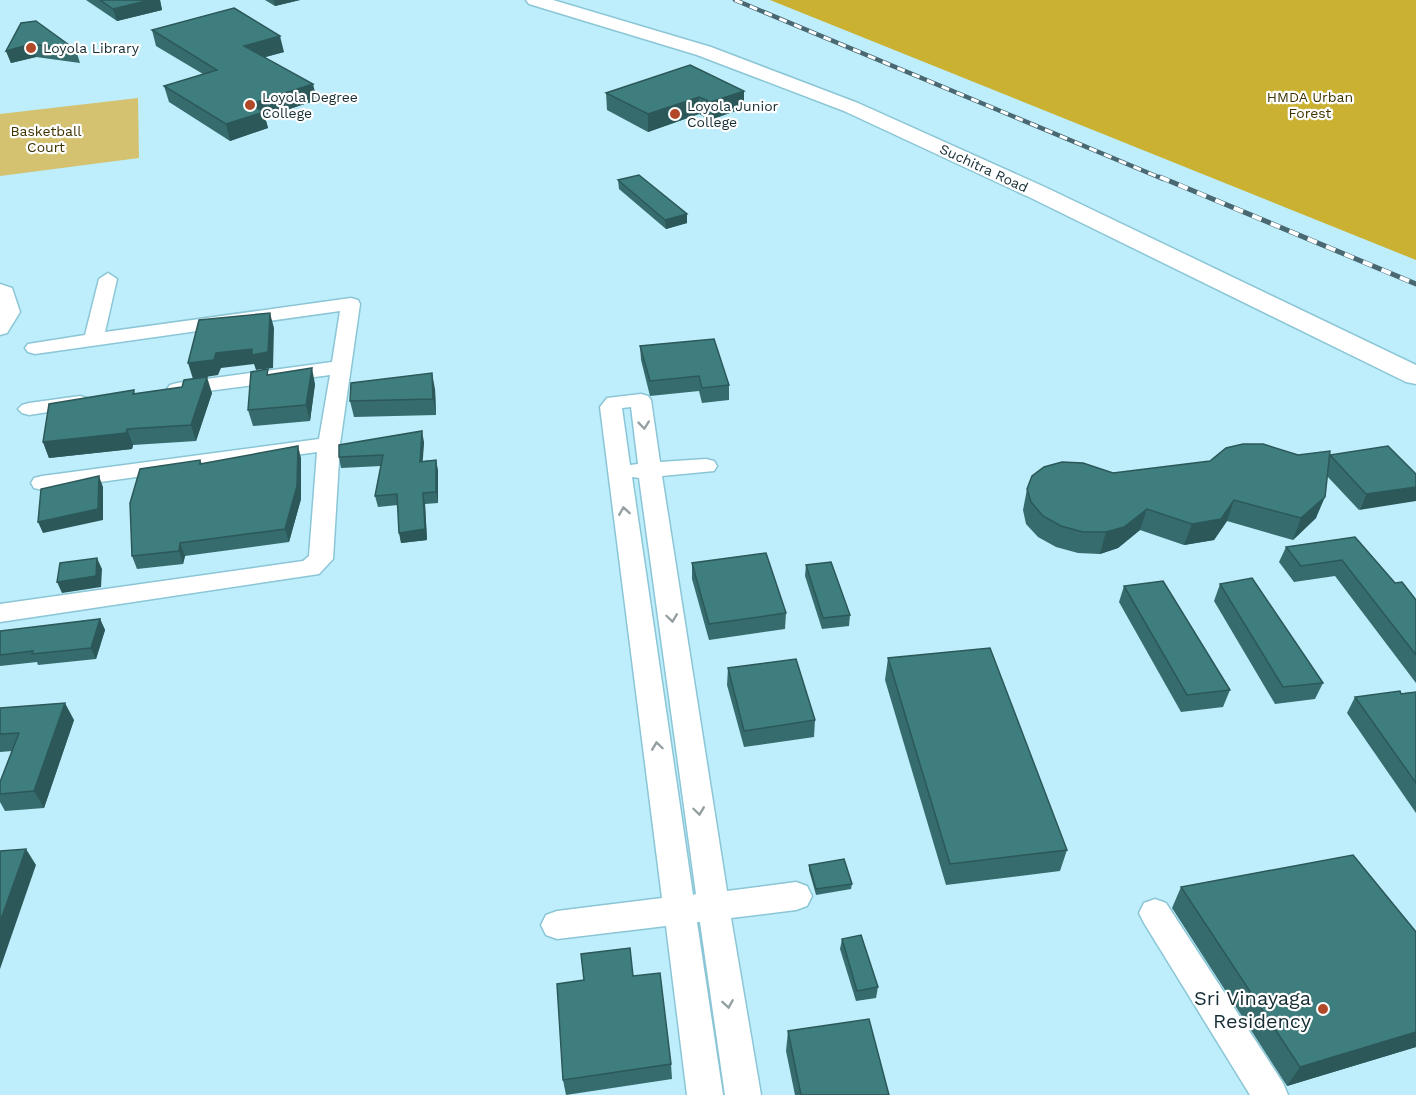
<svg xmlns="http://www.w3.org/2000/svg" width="1416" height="1095" viewBox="0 0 1416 1095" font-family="'Work Sans',sans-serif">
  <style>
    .green { fill: #d4c270 }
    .forest { fill: #cab131 }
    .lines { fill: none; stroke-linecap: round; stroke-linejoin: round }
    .street-casing { stroke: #8bc6d6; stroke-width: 3 }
    .secondary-casing { stroke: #8bc6d6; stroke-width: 3 }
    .street { fill: #fff; fill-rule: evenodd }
    .secondary { fill: #fff; fill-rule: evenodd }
    .rail-far1-casing { stroke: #496871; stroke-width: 4.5 }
    .rail-casing { stroke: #496871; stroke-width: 5 }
    .rail-far1 { stroke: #fff; stroke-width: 3; stroke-dasharray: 8; stroke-linecap: butt }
    .rail { stroke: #fff; stroke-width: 4; stroke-dasharray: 10; stroke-linecap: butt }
    .wall { fill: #366c6d }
    .shaded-wall { fill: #2c5859 }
    .building { fill: #3f7e7f; stroke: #2c5859; stroke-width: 1.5 }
    .oneway { stroke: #95a0a3 }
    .poi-dot { fill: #b14828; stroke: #fff; stroke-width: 2 }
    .labels { text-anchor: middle; stroke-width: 4.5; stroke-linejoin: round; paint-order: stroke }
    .far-poi-label { font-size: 14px; fill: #142c33; stroke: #fff; text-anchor: start }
    .far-park-label { font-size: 14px; fill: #3f3400; stroke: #fff }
    .far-street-label { font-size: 14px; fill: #142c33; stroke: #fff }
    .near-poi-label { font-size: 20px; fill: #142c33; stroke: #fff; text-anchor: end }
  </style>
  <rect width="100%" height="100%" fill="#beedfb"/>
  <polygon class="green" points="138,98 139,158 0,176 0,114"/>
  <polygon class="forest" points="770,0 1416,0 1416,260"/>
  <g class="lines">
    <defs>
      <g id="street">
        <polygon points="108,273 117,279 105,332 351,298 358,300 360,304 340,444 333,559 319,574 0,622 0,604 303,561 309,556 317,452 42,490 34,488 31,483 34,478 42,476 319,439 330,375 177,395 170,393 167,389 170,385 177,383 332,362 340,311 35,354 28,352 25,348 28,344 85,335 99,279"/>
        <polygon points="0,284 12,288 20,312 7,333 0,335"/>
        <path d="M 641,394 L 648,396 L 651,400 L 660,462 L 706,459 L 714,461 L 717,466 L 714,471 L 662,476 L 727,891 L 796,882 L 807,886 L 812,896 L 807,906 L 796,910 L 731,918 L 761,1095 L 725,1095 L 700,922 L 697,922 L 723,1095 L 687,1095 L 666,926 L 557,939 L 546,935 L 541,925 L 546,915 L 557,911 L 662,898 L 600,407 L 607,398 ZM 631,407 L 638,464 L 630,465 L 622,408 ZM 632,477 L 639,478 L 696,894 L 693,895 Z"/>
        <polygon points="80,396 87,398 90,402 87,406 29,415 22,413 18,409 22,405 29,403"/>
        <polygon points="1155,899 1166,903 1283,1083 1288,1095 1250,1095 1144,923 1139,913 1144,903"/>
      </g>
      <polygon id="secondary" points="526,0 553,0 711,47 858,103 1047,188 1416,365 1416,384 1406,382 1031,198 844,111 697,55 529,4"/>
    </defs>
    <use href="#street" class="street-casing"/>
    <use href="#secondary" class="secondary-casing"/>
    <use href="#street" class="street"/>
    <use href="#secondary" class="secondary"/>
    <defs>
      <polyline id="rail-far1" points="735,0 1163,179"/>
      <polyline id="rail" points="1160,177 1416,284"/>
    </defs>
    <use href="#rail-far1" class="rail-far1-casing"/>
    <use href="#rail" class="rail-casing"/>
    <use href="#rail-far1" class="rail-far1"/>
    <use href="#rail" class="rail"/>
  </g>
  <g class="wall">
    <polygon points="86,0 160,0 162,10 117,21"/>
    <polygon points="265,0 300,0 275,6"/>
    <polygon points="21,23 76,50 80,63 36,57 11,63 6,51"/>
    <polygon points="152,30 284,52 265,57 317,100 265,117 268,128 230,141 169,102 164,86 203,74 156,46"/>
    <polygon points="690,65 744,108 710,120 699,114 648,132 607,110 606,93"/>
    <polygon points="618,180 687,214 687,223 666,229 619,189"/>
    <polygon points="640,346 729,385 729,400 702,403 699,391 650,396 641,360"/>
    <polygon points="269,375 315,384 310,421 253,426 248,410"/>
    <polygon points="435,389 436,415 354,417 350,401"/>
    <polygon points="134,390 135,394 212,393 196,441 133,445 132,449 49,458 43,442"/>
    <polygon points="424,442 422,461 436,460 438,471 438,503 425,504 427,540 401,543 398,505 378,507 375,496 381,466 341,468 339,457"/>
    <polygon points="1388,446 1359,510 1327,476 1316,518 1293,540 1227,521 1214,540 1184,545 1140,530 1118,548 1100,554 1078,553 1056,547 1038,537 1026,524 1023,510 1027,489 1113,473 1298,455 1329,456"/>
    <polygon points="301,458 301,499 289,542 185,556 183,564 137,569 132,556 200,460 202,464"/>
    <polygon points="1355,537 1395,583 1416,600 1416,683 1335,576 1294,582 1279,562 1286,547"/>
    <polygon points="692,563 786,613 785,629 709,640 692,579"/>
    <polygon points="806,565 850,615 849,626 822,629 805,576"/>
    <polygon points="1220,584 1323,683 1315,699 1275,704 1214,601"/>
    <polygon points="1124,586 1230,690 1223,707 1181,712 1119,602"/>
    <polygon points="100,619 105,630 96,659 38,665 37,662 0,666 0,631"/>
    <polygon points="888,658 1067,850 1060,871 946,885 885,680"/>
    <polygon points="728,668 815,720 814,737 744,747 727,685"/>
    <polygon points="1416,692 1416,813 1347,713 1355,697"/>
    <polygon points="0,708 74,720 44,808 5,811 0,802 0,782 12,751 0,752"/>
    <polygon points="809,865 852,884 851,889 816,895 809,870"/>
    <polygon points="1181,887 1416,932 1416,1047 1287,1086 1172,908"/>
    <polygon points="842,939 878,987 876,998 856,1001 840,949"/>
    <polygon points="633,976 671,1064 672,1079 566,1095 563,1080"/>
    <polygon points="788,1031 889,1095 795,1095 786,1051"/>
  </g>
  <g class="shaded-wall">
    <polygon points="150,0 160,0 162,10 117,21 113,9"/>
    <polygon points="274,0 300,0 275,6"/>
    <polygon points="280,36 284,52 248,62 244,46"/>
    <polygon points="31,44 36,57 11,63 6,51"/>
    <polygon points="313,84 317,100 265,117 268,128 230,141 226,124 250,104"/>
    <polygon points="744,91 744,108 710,120 711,102"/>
    <polygon points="699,97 699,114 648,132 648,114"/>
    <polygon points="687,214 687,223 666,229 665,220"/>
    <polygon points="270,313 274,328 273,368 256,370 254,364 221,368 218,375 193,379 188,363 216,353"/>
    <polygon points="312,368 315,384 310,421 306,405"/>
    <polygon points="432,373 435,389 436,415 433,399"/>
    <polygon points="207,377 212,393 196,441 191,425"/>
    <polygon points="127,429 133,445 132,449 49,458 43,442"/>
    <polygon points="422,431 424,442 422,473 420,462"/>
    <polygon points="298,446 301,458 301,499 289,542 285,529"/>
    <polygon points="436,460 438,471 438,503 436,492"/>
    <polygon points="99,476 103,487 103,520 43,533 38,522"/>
    <polygon points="1416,487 1416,501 1359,510 1366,494"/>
    <polygon points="423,493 425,504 427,540 401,543 399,533"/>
    <polygon points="1325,497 1316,518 1293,540 1301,518"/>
    <polygon points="1234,500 1227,521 1214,540 1184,545 1192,524"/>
    <polygon points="1147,509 1140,530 1118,548 1100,554 1106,532"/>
    <polygon points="180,543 185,556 183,564 179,551"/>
    <polygon points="97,558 102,569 101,587 62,593 57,582"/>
    <polygon points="100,619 105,630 96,659 91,648"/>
    <polygon points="65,703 74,720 44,808 34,791"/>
    <polygon points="26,849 36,865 0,969 0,922"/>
    <polygon points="1416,1032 1416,1047 1287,1086 1300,1067"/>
  </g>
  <g class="building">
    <polygon points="100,0 150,0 113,9"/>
    <polygon points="234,8 280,36 244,46 313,84 250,104 264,112 226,124 164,86 217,70 152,30"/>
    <polygon points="36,21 76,50 31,44 6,51 21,23"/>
    <polygon points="690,65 744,91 711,102 699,97 648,114 606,93"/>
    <polygon points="639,175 687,214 665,220 618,180"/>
    <polygon points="270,313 268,352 252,355 252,349 216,353 214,360 188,363 199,320"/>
    <polygon points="714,339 729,385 702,388 699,376 650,381 640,346"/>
    <polygon points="312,368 306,405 248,410 251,372 268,369 267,375"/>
    <polygon points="432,373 433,399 350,401 351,383"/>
    <polygon points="207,377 191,425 127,429 126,433 43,442 49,404 134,390 133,394 182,387 184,380"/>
    <polygon points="422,431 420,462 436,460 436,492 423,493 425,529 399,533 397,494 375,496 383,455 339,457 339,445"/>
    <polygon points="1243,444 1263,444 1298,455 1330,451 1325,497 1301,518 1234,500 1221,519 1192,524 1147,509 1124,527 1106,532 1083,532 1061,526 1043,516 1031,502 1027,489 1032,476 1044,467 1062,462 1083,463 1113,473 1210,461 1226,448"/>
    <polygon points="298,446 297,486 285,529 180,543 179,551 132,556 130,503 140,469 200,460 200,464"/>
    <polygon points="1388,446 1416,474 1416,487 1366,494 1330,455"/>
    <polygon points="99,476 98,509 38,522 41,489"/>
    <polygon points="1355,537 1395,583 1402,582 1416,600 1416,655 1342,560 1301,566 1286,547"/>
    <polygon points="766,553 786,613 709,624 692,563"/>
    <polygon points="97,558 96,576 57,582 60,563"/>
    <polygon points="831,562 850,615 823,618 806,565"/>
    <polygon points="1252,578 1323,683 1283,687 1220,584"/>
    <polygon points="1163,581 1230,690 1187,695 1124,586"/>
    <polygon points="100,619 91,648 32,654 33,651 0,655 0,631"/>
    <polygon points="990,648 1067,850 950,864 888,658"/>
    <polygon points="796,659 815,720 744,731 728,668"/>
    <polygon points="1400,691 1401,694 1416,692 1416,783 1355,697"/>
    <polygon points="65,703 34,791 0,794 0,782 19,733 0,734 0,708"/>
    <polygon points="26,849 0,922 0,851"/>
    <polygon points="1353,855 1416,932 1416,1032 1300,1067 1181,887"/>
    <polygon points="844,859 852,884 816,889 809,865"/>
    <polygon points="861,935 878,987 857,991 842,939"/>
    <polygon points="630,948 633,976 660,973 671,1064 563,1080 557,984 584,980 581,954"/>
    <polygon points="869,1019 889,1095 801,1095 788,1031"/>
  </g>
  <defs><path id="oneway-chevron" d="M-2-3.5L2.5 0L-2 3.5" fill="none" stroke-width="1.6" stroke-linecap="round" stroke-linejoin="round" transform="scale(1.5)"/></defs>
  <g class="oneway">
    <use href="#oneway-chevron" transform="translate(644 425) rotate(84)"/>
    <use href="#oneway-chevron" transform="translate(624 511) rotate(-99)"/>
    <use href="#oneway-chevron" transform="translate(672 618) rotate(82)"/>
    <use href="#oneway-chevron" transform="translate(657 746) rotate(-98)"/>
    <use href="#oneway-chevron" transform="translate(699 811) rotate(82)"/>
    <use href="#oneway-chevron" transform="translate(728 1004) rotate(81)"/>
  </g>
  <g class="poi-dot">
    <circle cx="31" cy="48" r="6"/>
    <circle cx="250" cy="105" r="6"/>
    <circle cx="675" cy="114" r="6"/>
    <circle cx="1323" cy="1009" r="6"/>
  </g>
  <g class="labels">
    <g class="far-poi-label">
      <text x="43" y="53">Loyola Library</text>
      <text x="262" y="102">Loyola Degree<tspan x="262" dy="16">College</tspan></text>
      <text x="687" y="111">Loyola Junior<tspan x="687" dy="16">College</tspan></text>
    </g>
    <g class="far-park-label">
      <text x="1310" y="102">HMDA Urban<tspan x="1310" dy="16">Forest</tspan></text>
      <text x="46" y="136">Basketball<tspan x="46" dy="16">Court</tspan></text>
    </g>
    <g class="far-street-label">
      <text transform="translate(984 168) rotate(25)" y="5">Suchitra Road</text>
    </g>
    <g class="near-poi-label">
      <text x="1311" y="1005">Sri Vinayaga<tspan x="1311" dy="23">Residency</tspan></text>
    </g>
  </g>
</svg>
